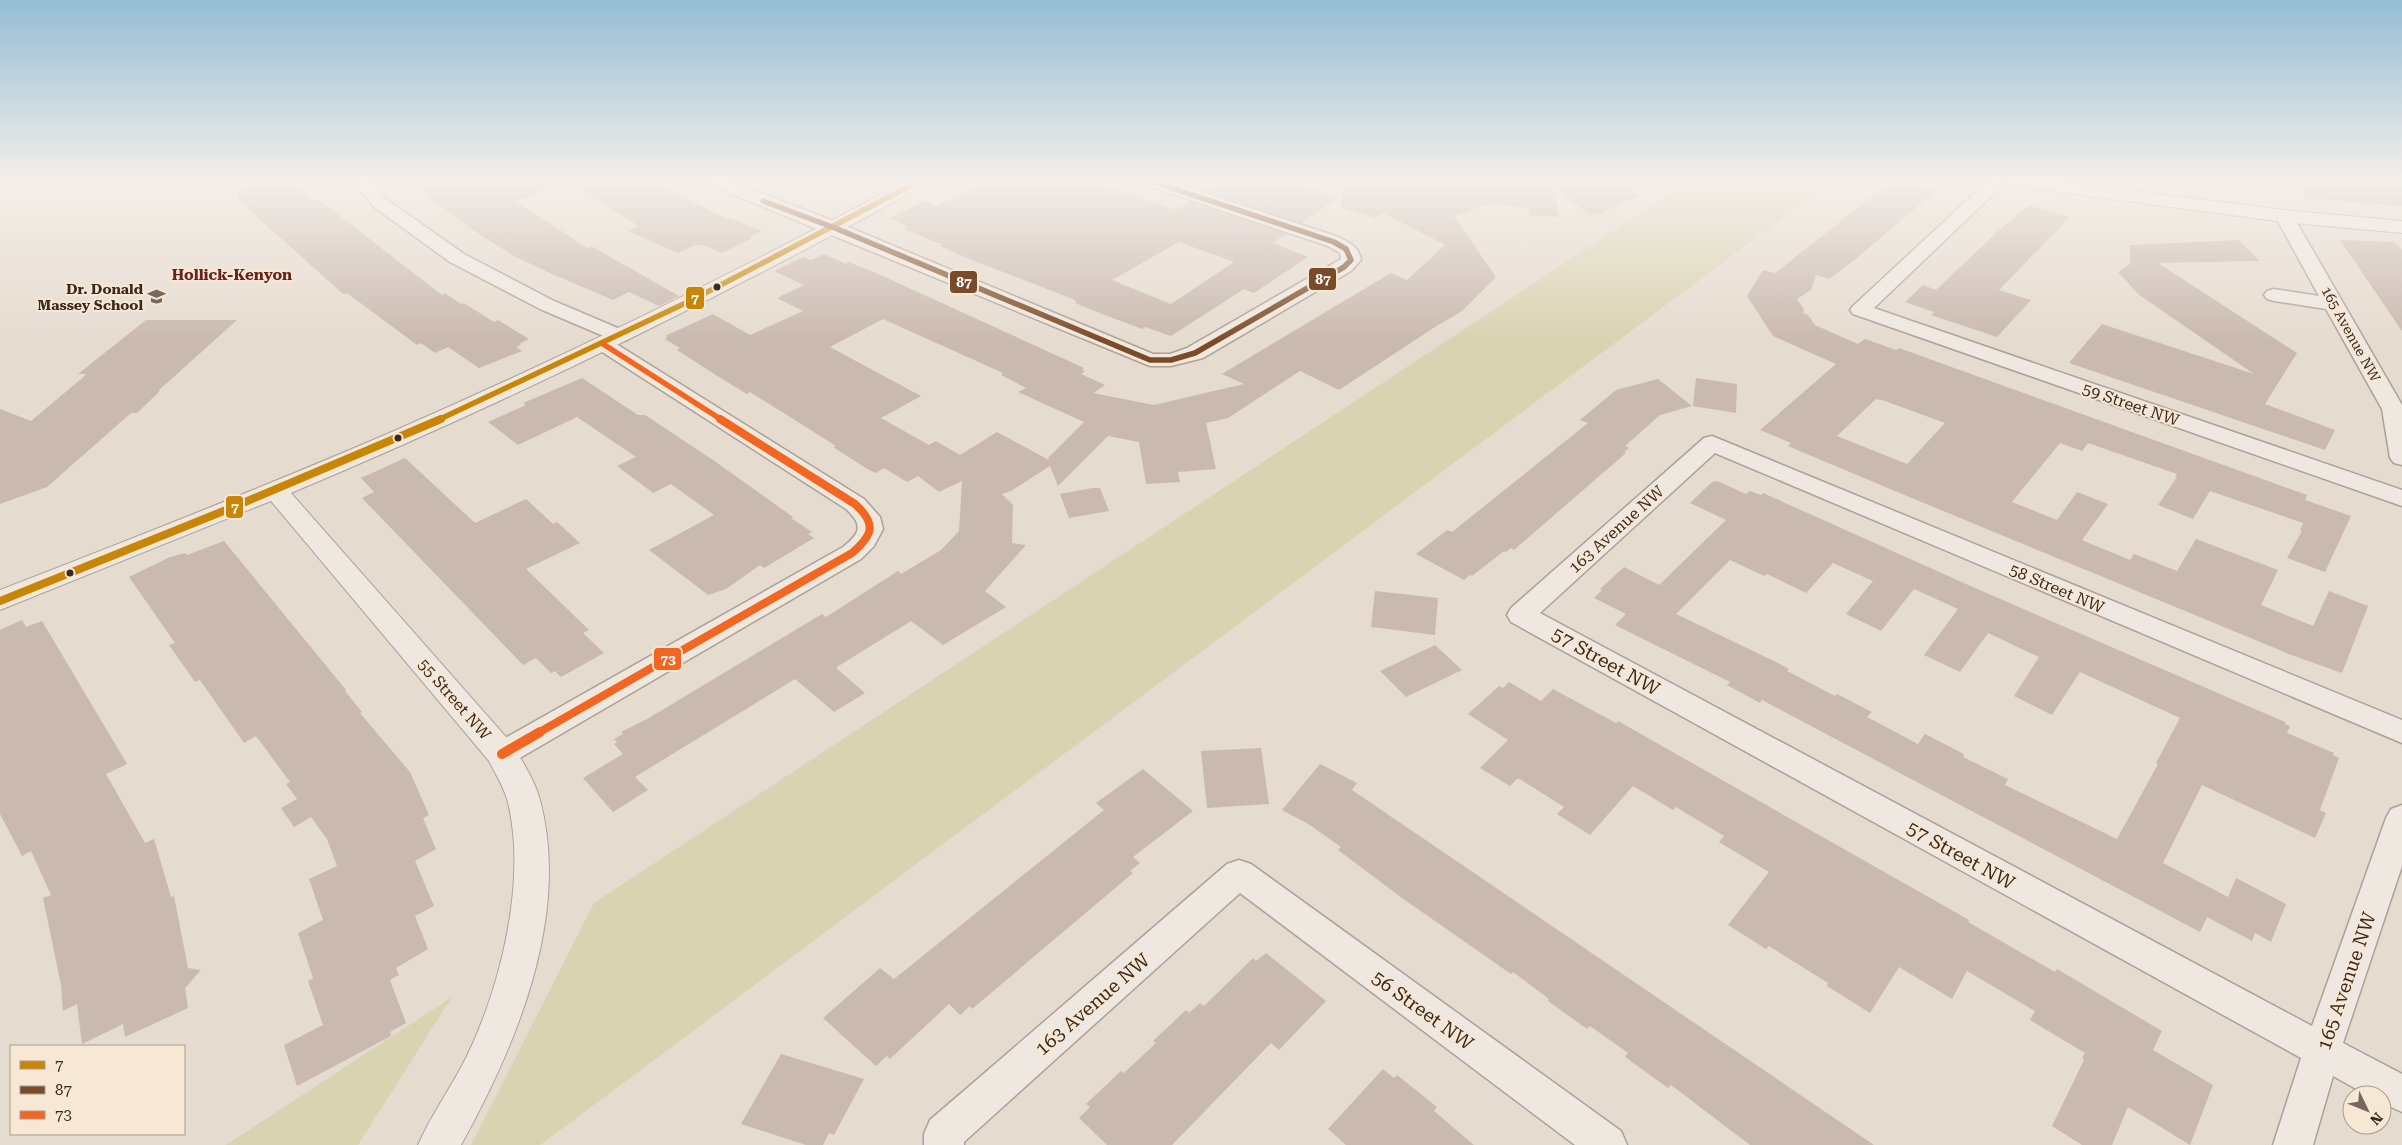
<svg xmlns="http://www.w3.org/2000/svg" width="2402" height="1145" viewBox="0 0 2402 1145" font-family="'Roboto Serif',serif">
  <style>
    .green { fill: #d9d3b1 }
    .building { fill: #cab9b0; fill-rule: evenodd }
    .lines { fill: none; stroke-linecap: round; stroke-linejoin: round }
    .minor-casing { stroke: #aba198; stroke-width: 3 }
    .tertiary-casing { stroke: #aba198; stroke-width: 2 }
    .minor { fill: #eee8e1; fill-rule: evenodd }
    .tertiary { fill: #eee8e1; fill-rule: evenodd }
    .bus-1-far1-casing { stroke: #f6e8d5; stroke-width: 9 }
    .bus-1-casing { stroke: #f6e8d5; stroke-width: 11 }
    .bus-2-casing { stroke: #f6e8d5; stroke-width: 9 }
    .bus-3-far2-casing { stroke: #f6e8d5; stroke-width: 9 }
    .bus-3-far1-casing { stroke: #f6e8d5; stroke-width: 11 }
    .bus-3-casing { stroke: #f6e8d5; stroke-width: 14 }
    .bus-1-far1 { stroke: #c88608; stroke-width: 5.5 }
    .bus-1 { stroke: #c88608; stroke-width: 8 }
    .bus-2 { stroke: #7a4b2a; stroke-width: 5.5 }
    .bus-3-far2 { stroke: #f26522; stroke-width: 5.5 }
    .bus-3-far1 { stroke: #f26522; stroke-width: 8 }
    .bus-3 { stroke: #f26522; stroke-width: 10 }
    .bus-dot { fill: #3b281f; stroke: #f6e8d5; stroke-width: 2 }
    .labels { text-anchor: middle; stroke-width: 4; stroke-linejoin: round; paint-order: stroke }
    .far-poi-label { font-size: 14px; font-weight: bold; fill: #3b281f; stroke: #f6e8d5; text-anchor: end }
    .far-street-label { font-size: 14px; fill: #3b281f; stroke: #f6e8d5 }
    .far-neighbourhood-label { font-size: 15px; font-weight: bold; fill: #68221e; stroke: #f6e8d5 }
    .street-label { font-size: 16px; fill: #3b281f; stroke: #f6e8d5 }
    .near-street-label { font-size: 19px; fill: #3b281f; stroke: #f6e8d5 }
    .line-badge { stroke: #f6e8d5; stroke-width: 2 }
    .badge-label { font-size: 14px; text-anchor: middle; font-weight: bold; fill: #fff }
  </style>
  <rect width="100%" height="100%" fill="#e6dbcf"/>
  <g class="green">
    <polygon points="1689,181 1832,181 540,1145 471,1145 594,903"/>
    <polygon points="452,997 358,1145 226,1145"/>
  </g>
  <g class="building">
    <polygon points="255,181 290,181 313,200 318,199 442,295 445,293 461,304 464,303 494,322 498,320 529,339 519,344 521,345 516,347 522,351 479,368 448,347 435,353 421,343 417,345 347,293 343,294 237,199 244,182"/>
    <polygon points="406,181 563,181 564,185 516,201 587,248 591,246 679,296 659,306 629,292 613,300 552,274 514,256 482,236"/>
    <polygon points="565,181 652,181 727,219 730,218 762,231 749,237 752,238 722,253 702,245 695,245 678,253 628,231 639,226"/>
    <path d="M 986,181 L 1004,186 L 1016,181 L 1095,181 L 1176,210 L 1190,202 L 1286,234 L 1273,243 L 1308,257 L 1254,293 L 1244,289 L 1171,336 L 1145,327 L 1142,329 L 1097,312 L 1075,303 L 1077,302 L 1073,299 L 964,257 L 940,246 L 943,245 L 904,229 L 908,227 L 889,218 L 926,201 L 936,206 ZM 1179,242 L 1234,262 L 1171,304 L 1112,280 Z"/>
    <polygon points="1227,181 1287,181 1339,197 1302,223 1208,192"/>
    <path d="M 1344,181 L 1653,181 L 1635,191 L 1643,195 L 1600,213 L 1590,215 L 1554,189 L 1559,217 L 1531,215 L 1530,209 L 1493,202 L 1454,216 L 1496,277 L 1462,311 L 1435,327 L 1339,390 L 1300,371 L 1228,418 L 1206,423 L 1216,469 L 1178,472 L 1180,482 L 1146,484 L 1139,442 L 1108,436 L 1058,486 L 1050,466 L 1011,491 L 1002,494 L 1013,505 L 1012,543 L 1026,545 L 985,591 L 1006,607 L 943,645 L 911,621 L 837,667 L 837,669 L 865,693 L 834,712 L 795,679 L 635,777 L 648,790 L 613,812 L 583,778 L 623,754 L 614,744 L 617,742 L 614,739 L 623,734 L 621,732 L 649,718 L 822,614 L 826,617 L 898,571 L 901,574 L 941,550 L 959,531 L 962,481 L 939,492 L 918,476 L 907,482 L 884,468 L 876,473 L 869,470 L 833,447 L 836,446 L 798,422 L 750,392 L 747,394 L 722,379 L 677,350 L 680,348 L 665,339 L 668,337 L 665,336 L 713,314 L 750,335 L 803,311 L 777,298 L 804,285 L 774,271 L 803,257 L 811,260 L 824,254 L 846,264 L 849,262 L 874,272 L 1084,368 L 1082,370 L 1085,371 L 1081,374 L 1105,385 L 1093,393 L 1154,405 L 1244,384 L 1222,374 L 1391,273 L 1407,280 L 1445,245 L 1383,213 L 1375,218 L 1341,207 ZM 883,319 L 1003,373 L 1001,375 L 1026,388 L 1018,392 L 1084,422 L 1048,458 L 1049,460 L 997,432 L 960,455 L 936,441 L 929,445 L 881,418 L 921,396 L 830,347 Z"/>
    <path d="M 1892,181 L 1910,181 L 1937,190 L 1852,262 L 1829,279 L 1816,275 L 1811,290 L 1797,299 L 1804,309 L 1803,313 L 1808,315 L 1815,325 L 1858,344 L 1865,339 L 1896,350 L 1899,348 L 2307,495 L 2305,500 L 2351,516 L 2325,572 L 2287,558 L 2302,531 L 2300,530 L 2303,523 L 2210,491 L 2193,519 L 2158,505 L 2177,477 L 2175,476 L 2177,474 L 2088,443 L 2082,451 L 2060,443 L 2012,502 L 2057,520 L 2077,492 L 2108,504 L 2082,540 L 2130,560 L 2134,554 L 2177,571 L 2196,539 L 2278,570 L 2261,605 L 2313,626 L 2329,591 L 2368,606 L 2342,673 L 2294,656 L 1890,489 L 1788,446 L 1791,443 L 1760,430 L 1836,364 L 1773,336 L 1747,296 L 1763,270 L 1775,273 ZM 1876,399 L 1885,401 L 1945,423 L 1907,464 L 1837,436 Z"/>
    <polygon points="2304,181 2402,181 2402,206 2303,198"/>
    <polygon points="2029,205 2070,217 1999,290 2031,300 1997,337 1931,315 1934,312 1905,302 1923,285 1936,290 1997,232"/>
    <polygon points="2238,240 2260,261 2158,263 2297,353 2265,404 2335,430 2325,450 2069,363 2102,324 2254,374 2138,294 2118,272 2132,262 2130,262 2130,245"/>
    <polygon points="2340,240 2394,242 2402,250 2402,331"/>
    <polygon points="146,320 237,320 158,391 160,391 137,413 131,413 47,487 0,504 0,409 31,421 87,374 78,374"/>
    <polygon points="582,378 638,415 645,415 713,460 793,517 791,518 812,532 808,534 814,538 764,568 760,565 726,589 708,595 649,550 714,515 671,484 653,493 617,466 636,457 577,417 518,445 488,422 526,405 523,403"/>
    <polygon points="1696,378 1737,384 1736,413 1693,406"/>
    <polygon points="1658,379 1692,406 1660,415 1625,446 1629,448 1624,452 1626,453 1514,550 1511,548 1506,552 1504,551 1472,576 1470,575 1464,580 1416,554 1447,530 1452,532 1588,423 1580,420 1616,390"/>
    <polygon points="405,458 475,523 526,499 553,524 557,522 580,543 526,569 589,630 583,633 604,653 561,677 555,671 551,673 536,658 523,665 362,498 374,492 361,478"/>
    <path d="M 1717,481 L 1746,494 L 1750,491 L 1761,495 L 1763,493 L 1975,588 L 2285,722 L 2285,724 L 2290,726 L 2287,733 L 2334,753 L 2333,755 L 2339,758 L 2320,810 L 2326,813 L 2315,838 L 2202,785 L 2163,863 L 2228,897 L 2236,878 L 2286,904 L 2271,942 L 2255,933 L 2252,941 L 2207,917 L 2200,932 L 1762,700 L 1760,703 L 1727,685 L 1730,682 L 1615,625 L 1626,614 L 1594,598 L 1602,590 L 1600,589 L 1624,567 L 1659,585 L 1726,520 L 1690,503 L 1712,482 ZM 1730,560 L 1764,576 L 1767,574 L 1806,593 L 1833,563 L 1873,581 L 1846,614 L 1881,631 L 1914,589 L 1958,609 L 1924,655 L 1960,672 L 1988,633 L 2039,657 L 2014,696 L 2052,715 L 2080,672 L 2180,718 L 2156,763 L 2158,764 L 2117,839 L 2005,785 L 2008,779 L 1963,757 L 1964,754 L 1925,734 L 1918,744 L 1867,717 L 1872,712 L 1837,694 L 1835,696 L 1787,671 L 1789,669 L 1778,663 L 1676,614 Z"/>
    <polygon points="1092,488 1100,488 1109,511 1069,518 1060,494"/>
    <polygon points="224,541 346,690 345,691 362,712 360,713 410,772 429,815 423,818 436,849 415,861 434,906 415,916 428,949 396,968 399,975 390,980 406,1023 390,1032 391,1036 297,1086 284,1045 323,1025 308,981 313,978 298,933 323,920 309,879 337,866 327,839 311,817 294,827 281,808 297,799 286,784 290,782 256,736 244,743 200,680 195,682 169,645 175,643 129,577 170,557 185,553 187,555"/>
    <polygon points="1375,591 1438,598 1435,635 1371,627"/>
    <polygon points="22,620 26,627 42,621 127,764 106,774 145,843 154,839 171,897 174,896 188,968 201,970 185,988 188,1008 125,1037 123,1024 82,1044 77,1004 63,1011 61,985 43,898 51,895 31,851 22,856 0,814 0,630"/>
    <polygon points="1435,645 1462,670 1406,697 1380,671"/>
    <polygon points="1509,682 1541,701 1553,689 1616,723 1618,721 1969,920 1968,922 2055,972 2057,969 2162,1031 2153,1050 2213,1085 2190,1145 2128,1107 2112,1145 2082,1145 2052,1126 2084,1060 2082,1058 2085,1053 2030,1020 2035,1011 1967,971 1952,999 1899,967 1870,1013 1827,986 1828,983 1769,946 1766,949 1728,925 1769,872 1719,842 1724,836 1676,807 1673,810 1633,786 1590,835 1557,814 1564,807 1518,778 1510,786 1480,768 1508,740 1468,714 1499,686 1503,688"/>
    <polygon points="1261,748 1269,804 1207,808 1201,751"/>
    <polygon points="1320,764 1357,783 1352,790 1874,1145 1750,1145 1671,1085 1668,1088 1625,1057 1628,1053 1590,1026 1587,1029 1548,1001 1549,999 1513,972 1511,974 1402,898 1338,850 1341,847 1310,825 1282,810"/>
    <polygon points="1143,769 1193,811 1133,857 1140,863 1130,871 1133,873 972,1009 970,1006 960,1015 949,1004 890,1059 887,1056 876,1066 823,1018 880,968 894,979 1104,810 1096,803"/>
    <polygon points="1266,953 1326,1001 1279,1050 1271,1043 1172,1145 1107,1145 1079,1118 1090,1107 1086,1104 1121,1071 1124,1073 1156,1043 1153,1041 1186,1010 1189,1013 1200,1003 1204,1006 1253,958 1256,961"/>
    <polygon points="781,1054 864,1079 834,1135 829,1133 823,1145 806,1145 741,1124"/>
    <polygon points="1383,1069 1394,1078 1397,1075 1437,1107 1434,1111 1474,1145 1346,1145 1328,1129"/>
  </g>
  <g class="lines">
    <defs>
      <g id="minor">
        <polygon points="356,181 374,181 375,186 386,199 464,254 554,301 627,332 630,336 627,340 620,342 613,340 540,309 450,262 374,207 357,187"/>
        <path d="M 707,181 L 730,181 L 841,224 L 1153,354 L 1170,354 L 1187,348 L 1341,259 L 1340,253 L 1328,246 L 1145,185 L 1142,181 L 1168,181 L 1333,235 C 1345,240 1359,245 1361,260 L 1351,271 L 1203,358 L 1171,366 L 1150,366 L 710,185 Z"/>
        <polygon points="1988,181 2007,181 1874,308 2402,490 2402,506 1853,314 1850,310 1853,306"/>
        <polygon points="2284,211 2290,212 2293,216 2402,405 2402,465 2394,463 2390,458 2382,409 2326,309 2274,301 2267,299 2264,295 2267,291 2274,289 2319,296 2275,216 2278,212"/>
        <path d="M 603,338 L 610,340 L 864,499 L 880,517 L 883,529 L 874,546 L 861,559 L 513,762 L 502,766 L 491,762 L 487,754 L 491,746 L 843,547 C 860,533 864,526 846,509 L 596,348 L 592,344 L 596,340 Z"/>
        <polygon points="1712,436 2402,720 2402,743 1715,453 1540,613 2312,1026 2386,818 2391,809 2402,805 2402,866 2343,1043 2402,1074 2402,1112 2382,1103 2382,1095 2367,1095 2333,1076 2313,1145 2273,1145 2301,1058 1511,622 1507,615 1511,608 1704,438"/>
        <polygon points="1239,860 1251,864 1621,1131 1627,1145 1575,1145 1240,893 964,1142 964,1145 924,1145 924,1134 930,1120 1227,864"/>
      </g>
      <g id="tertiary">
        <path d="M 906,181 L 928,181 L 925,185 C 720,298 508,402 291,493 L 513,745 C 523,763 535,781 540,800 C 571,916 516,1046 461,1145 L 418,1145 C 431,1115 451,1088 466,1058 C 501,986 528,878 507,799 C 503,786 495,773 489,761 L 271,501 L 0,610 L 0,590 C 132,539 264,487 394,431 C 568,355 739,271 906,181 Z"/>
        <polygon points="2004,181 2055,181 2284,210 2402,221 2402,233 2284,222 2013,186 2007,185"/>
      </g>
    </defs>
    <use href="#minor" class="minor-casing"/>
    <use href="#tertiary" class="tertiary-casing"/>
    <use href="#minor" class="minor"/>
    <use href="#tertiary" class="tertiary"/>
    <defs>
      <polyline id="bus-1-far1" points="438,420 692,300 919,181"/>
      <polyline id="bus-1" points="0,601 231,508 441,419"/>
      <polyline id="bus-2" points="763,201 835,228 1150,360 1171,360 1195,353 1344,267 1351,260 1346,249 1334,242 1151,181"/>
      <polyline id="bus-3-far2" points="603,344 722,420"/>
      <path id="bus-3-far1" d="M 538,733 L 852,553 C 873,535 877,524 855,504 L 720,419"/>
      <polyline id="bus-3" points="502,754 540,732"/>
    </defs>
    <use href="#bus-1-far1" class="bus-1-far1-casing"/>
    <use href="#bus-1" class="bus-1-casing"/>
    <use href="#bus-2" class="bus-2-casing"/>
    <use href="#bus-3-far2" class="bus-3-far2-casing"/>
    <use href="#bus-3-far1" class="bus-3-far1-casing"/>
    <use href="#bus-3" class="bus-3-casing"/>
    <use href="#bus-1-far1" class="bus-1-far1"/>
    <use href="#bus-1" class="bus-1"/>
    <use href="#bus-2" class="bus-2"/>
    <use href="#bus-3-far2" class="bus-3-far2"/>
    <use href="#bus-3-far1" class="bus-3-far1"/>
    <use href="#bus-3" class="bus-3"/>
  </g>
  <linearGradient id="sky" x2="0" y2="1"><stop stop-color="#95bdd7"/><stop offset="0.53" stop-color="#f4efe9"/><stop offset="1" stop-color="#f4efe9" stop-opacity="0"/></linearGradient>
  <rect width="2402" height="341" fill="url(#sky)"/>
  <defs>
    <symbol id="school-bare" viewBox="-9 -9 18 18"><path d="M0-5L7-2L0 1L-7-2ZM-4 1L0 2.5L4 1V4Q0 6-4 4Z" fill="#77675d" stroke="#f6e8d5" stroke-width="2.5" paint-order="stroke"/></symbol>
  </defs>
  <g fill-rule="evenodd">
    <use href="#school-bare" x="144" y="284" width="25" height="25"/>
  </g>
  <g class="bus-dot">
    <circle cx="717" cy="287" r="4.5"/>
    <circle cx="398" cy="438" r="4.5"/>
    <circle cx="70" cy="573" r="4.5"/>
  </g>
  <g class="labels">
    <g class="far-poi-label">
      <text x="143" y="294">Dr. Donald<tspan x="143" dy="16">Massey School</tspan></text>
    </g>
    <g class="far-street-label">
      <text transform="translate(2351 334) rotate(61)" y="5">165 Avenue NW</text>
    </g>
    <g class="far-neighbourhood-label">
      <text x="232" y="280">Hollick-Kenyon</text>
    </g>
    <g class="street-label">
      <text transform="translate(2131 404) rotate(19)" y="6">59 Street NW</text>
      <text transform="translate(1616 529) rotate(-42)" y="6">163 Avenue NW</text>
      <text transform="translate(2057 588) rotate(23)" y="6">58 Street NW</text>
      <text transform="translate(455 699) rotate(49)" y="6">55 Street NW</text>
    </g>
    <g class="near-street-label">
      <text transform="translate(1606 661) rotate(29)" y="7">57 Street NW</text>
      <text transform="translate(1961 855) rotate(29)" y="7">57 Street NW</text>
      <text transform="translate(2346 981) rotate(-71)" y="7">165 Avenue NW</text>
      <text transform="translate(1092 1004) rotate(-41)" y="7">163 Avenue NW</text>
      <text transform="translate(1423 1010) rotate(36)" y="7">56 Street NW</text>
    </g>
  </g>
  <g class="line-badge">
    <rect x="1308" y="267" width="29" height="24" rx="5" fill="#7a4b2a"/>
    <rect x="949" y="270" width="29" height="24" rx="5" fill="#7a4b2a"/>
    <rect x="685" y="286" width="20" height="24" rx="5" fill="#c88608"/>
    <rect x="225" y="495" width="19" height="24" rx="5" fill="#c88608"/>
    <rect x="653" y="647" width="29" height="24" rx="5" fill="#f26522"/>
  </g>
  <g class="badge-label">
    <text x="1323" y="284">87</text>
    <text x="964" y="287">87</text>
    <text x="695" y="303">7</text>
    <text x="235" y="512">7</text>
    <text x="668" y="664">73</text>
  </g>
  <rect x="10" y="1045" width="175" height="90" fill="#f6e8d5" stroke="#ab9b8c"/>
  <rect x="20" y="1061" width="25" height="8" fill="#c88608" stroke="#ab9b8c"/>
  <text x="55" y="1070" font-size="15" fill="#3b281f">7</text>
  <rect x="20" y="1086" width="25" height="8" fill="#7a4b2a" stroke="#ab9b8c"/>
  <text x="55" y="1095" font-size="15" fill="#3b281f">87</text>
  <rect x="20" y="1111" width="25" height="8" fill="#f26522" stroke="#ab9b8c"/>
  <text x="55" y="1120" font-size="15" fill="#3b281f">73</text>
  <g transform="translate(2367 1110) rotate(133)"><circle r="24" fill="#f6e8d5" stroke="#ab9b8c"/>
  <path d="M0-4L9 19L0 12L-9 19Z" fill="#77675d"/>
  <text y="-8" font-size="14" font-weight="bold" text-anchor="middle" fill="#3b281f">N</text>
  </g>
</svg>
